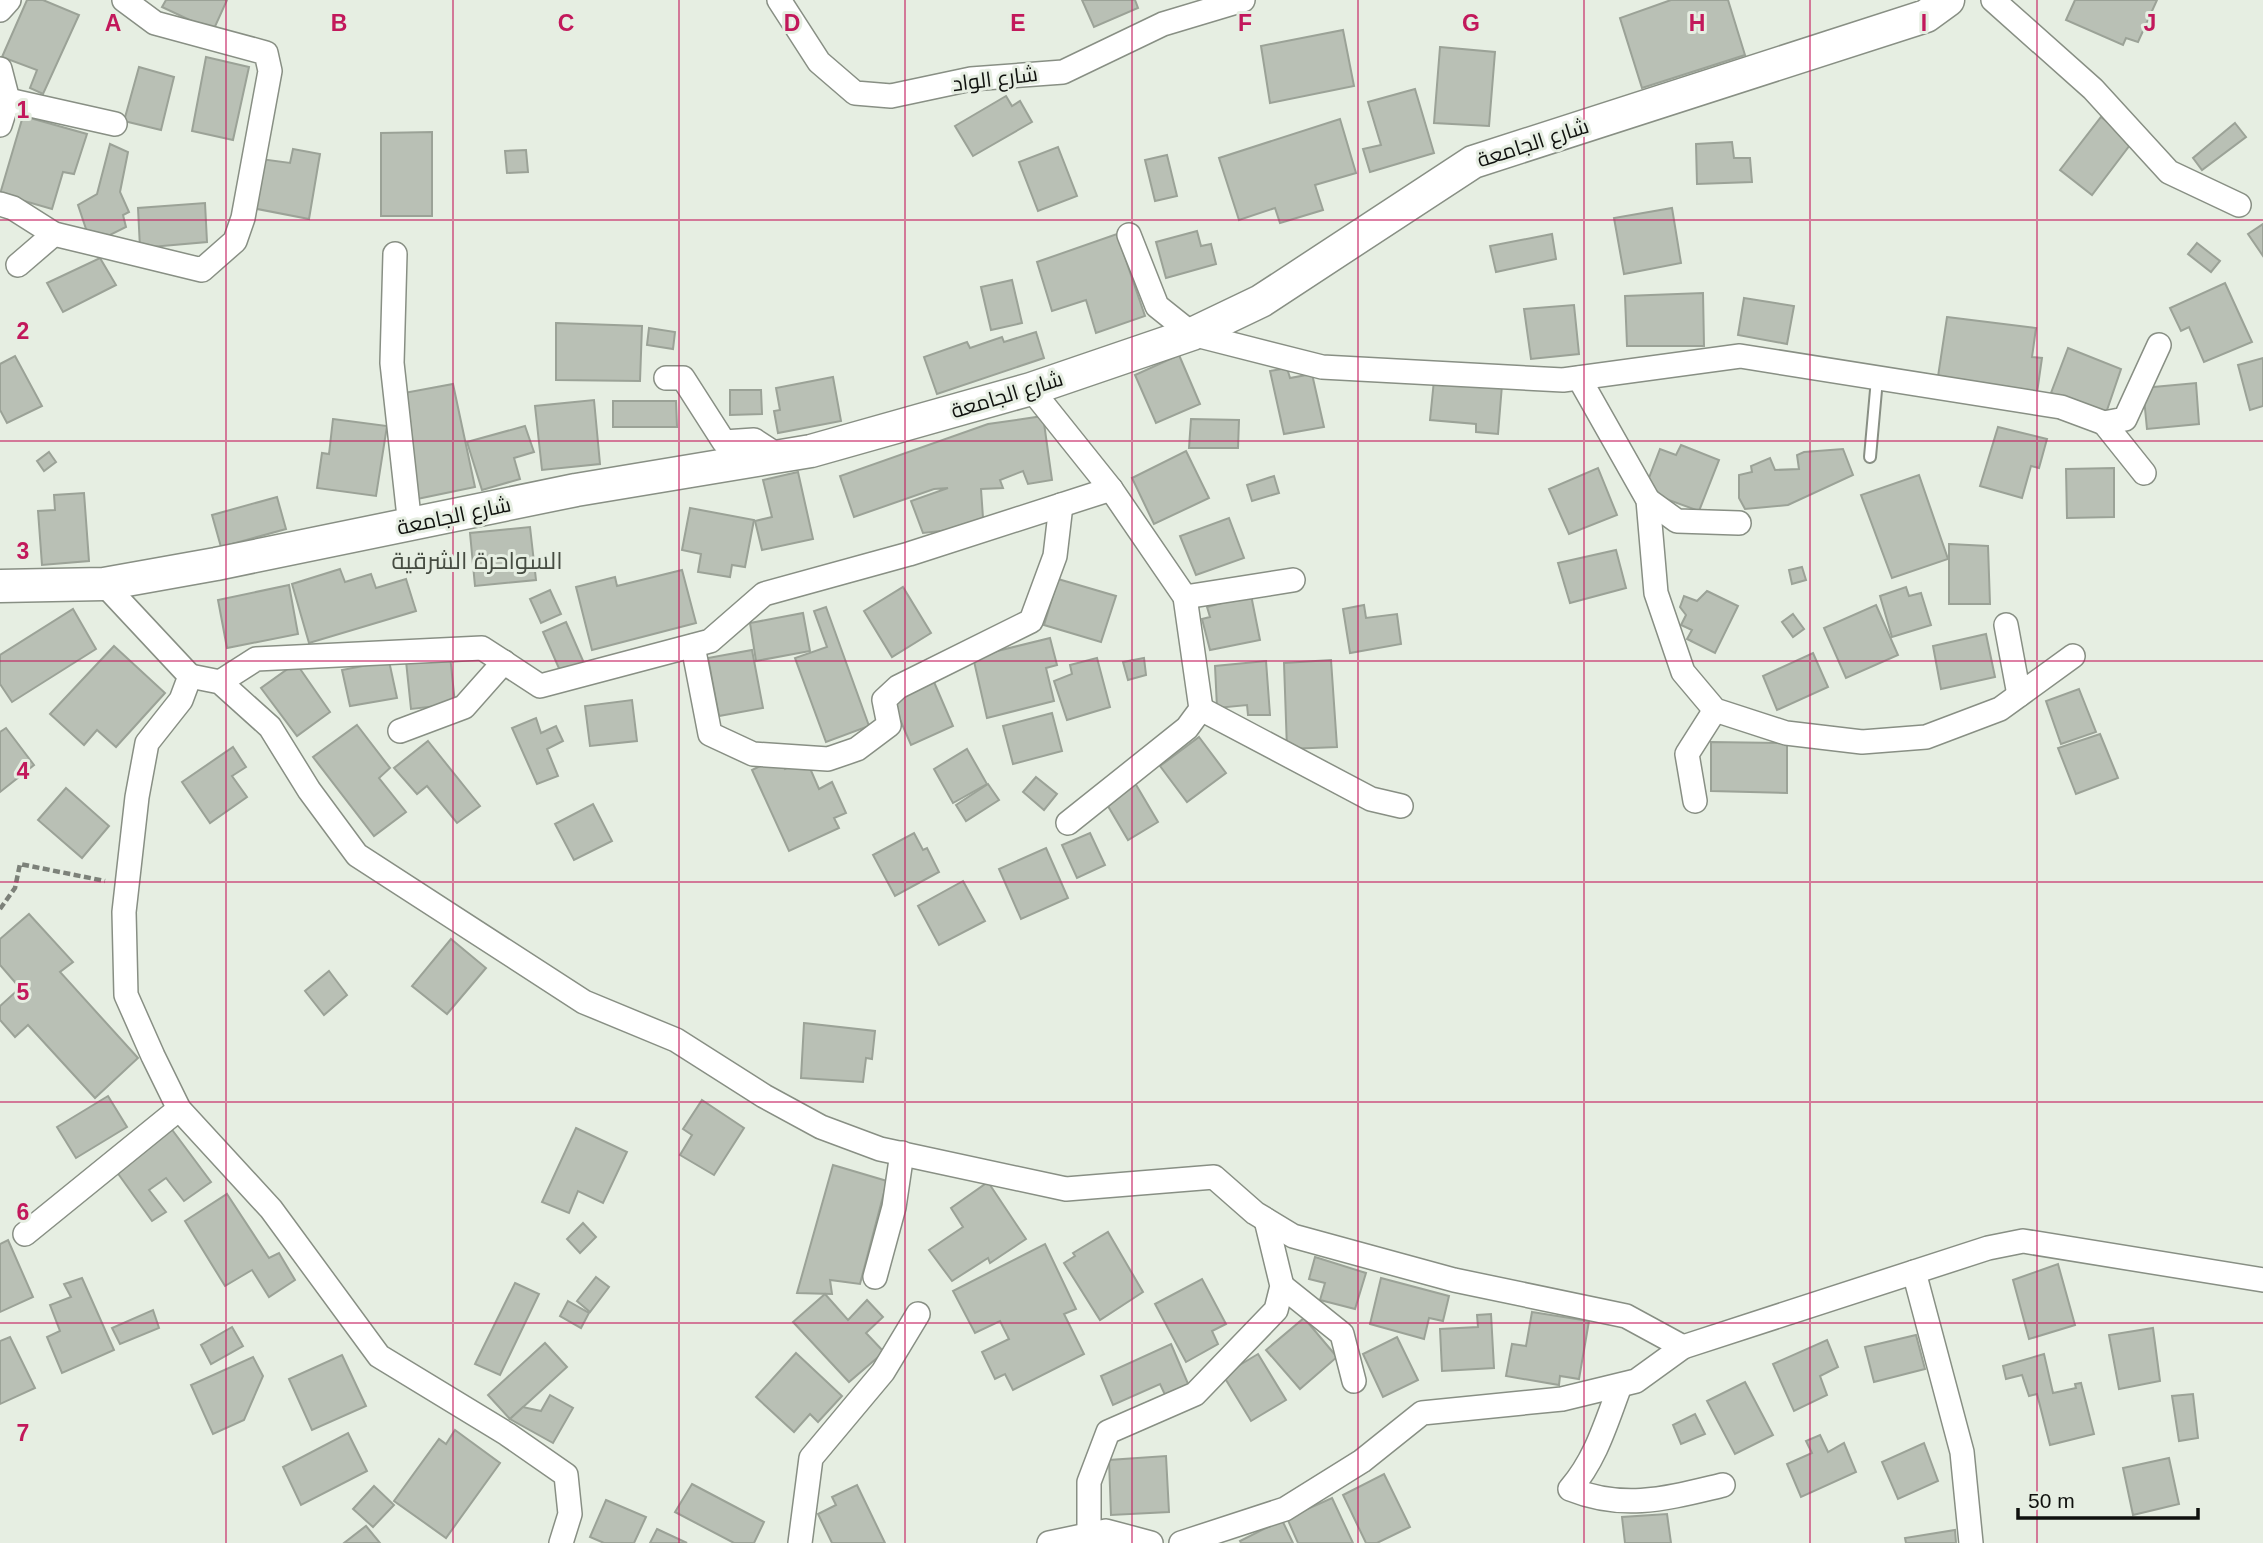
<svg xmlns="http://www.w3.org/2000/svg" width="2263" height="1543" viewBox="0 0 2263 1543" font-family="Arial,Cairo,sans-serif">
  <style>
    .building { fill: #b9c0b5; stroke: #9ba297; stroke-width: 2 }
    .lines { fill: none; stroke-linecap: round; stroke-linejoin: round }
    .service-casing { stroke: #888f84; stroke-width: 14 }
    .minor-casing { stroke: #888f84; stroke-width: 26 }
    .secondary-casing { stroke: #888f84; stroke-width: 35 }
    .path { stroke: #7c8179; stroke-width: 4.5; stroke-dasharray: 7 3.5; stroke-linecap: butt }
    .service { stroke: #fff; stroke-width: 10 }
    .minor { stroke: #fff; stroke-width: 23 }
    .secondary { stroke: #fff; stroke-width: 32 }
    .grid { fill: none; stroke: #c2185b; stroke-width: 2; stroke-opacity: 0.55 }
    .labels { text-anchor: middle; stroke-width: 6; stroke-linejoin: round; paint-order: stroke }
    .street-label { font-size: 21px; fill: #0f110e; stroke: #e6eee2 }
    .quarter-label { font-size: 24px; fill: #464c42; stroke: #e6eee2 }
    .grid-label { font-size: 23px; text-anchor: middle; font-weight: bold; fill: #c2185b; stroke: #e6eee2; stroke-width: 6; stroke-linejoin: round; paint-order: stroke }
  </style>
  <rect width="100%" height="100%" fill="#e6eee2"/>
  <g class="building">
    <polygon points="27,0 43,0 79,15 43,94 30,88 37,70 2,57"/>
    <polygon points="166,0 227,0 213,31 162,7"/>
    <polygon points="1082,0 1135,0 1138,8 1094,27"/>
    <polygon points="1671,0 1728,0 1745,55 1642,88 1620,18"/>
    <polygon points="2075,0 2157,0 2138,42 2126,38 2123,45 2066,20"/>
    <polygon points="1343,30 1354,86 1270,103 1261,46"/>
    <polygon points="1440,47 1495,52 1489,126 1434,123"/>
    <polygon points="206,57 249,67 233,140 192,131"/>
    <polygon points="139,67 174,77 161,130 124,121"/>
    <polygon points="1415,89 1434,153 1370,172 1363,149 1381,145 1368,102"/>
    <polygon points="1006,96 1012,106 1020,101 1032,122 973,156 955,126"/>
    <polygon points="23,116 87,134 74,174 63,172 52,209 0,194"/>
    <polygon points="2101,117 2133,141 2092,195 2060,170"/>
    <polygon points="1340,119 1356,173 1315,185 1323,210 1280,223 1275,208 1239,220 1219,158"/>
    <polygon points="2235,123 2246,137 2202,170 2193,158"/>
    <polygon points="432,132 432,216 381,216 381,133"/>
    <polygon points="1732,142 1734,158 1750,158 1752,182 1697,184 1696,144"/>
    <polygon points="110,144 128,152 120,192 129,212 123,215 126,227 104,238 87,232 78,205 97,194"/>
    <polygon points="1058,147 1077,196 1038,211 1019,162"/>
    <polygon points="293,149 320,154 309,219 252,208 261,159 290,163"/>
    <polygon points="526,150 528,172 507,173 505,151"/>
    <polygon points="1167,155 1177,196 1155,201 1145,160"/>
    <polygon points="205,203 207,242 140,248 138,208"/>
    <polygon points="1672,208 1681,263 1624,274 1614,218"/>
    <polygon points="2263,224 2263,256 2248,234"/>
    <polygon points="1197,231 1201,246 1211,244 1216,264 1166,278 1156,242"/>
    <polygon points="1117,234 1145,316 1096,333 1086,300 1052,311 1037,262"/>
    <polygon points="1552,234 1556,259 1496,272 1490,246"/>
    <polygon points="2197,243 2220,261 2211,272 2188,254"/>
    <polygon points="100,258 116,285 63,312 47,283"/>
    <polygon points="1012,280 1022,323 991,330 981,287"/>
    <polygon points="2225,283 2252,342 2204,362 2189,327 2181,331 2170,308"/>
    <polygon points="1703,293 1704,346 1627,346 1625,296"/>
    <polygon points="1744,298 1794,306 1787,344 1738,335"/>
    <polygon points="1574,305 1579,354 1531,359 1524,309"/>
    <polygon points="1947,317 2036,328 2032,357 2042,358 2037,393 1937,383"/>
    <polygon points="556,323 642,326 640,381 556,380"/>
    <polygon points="649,328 675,332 673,349 647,345"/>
    <polygon points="1036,332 1044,358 937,394 924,357 967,342 970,348 1002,337 1004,342"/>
    <polygon points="2068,348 2121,369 2106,413 2051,393"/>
    <polygon points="1179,355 1200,404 1156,423 1135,375"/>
    <polygon points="15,356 42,406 7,423 0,410 0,364"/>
    <polygon points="2263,358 2263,406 2250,410 2238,365"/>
    <polygon points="1287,368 1290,378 1312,374 1324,427 1284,434 1270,371"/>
    <polygon points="833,377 841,421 778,433 774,411 780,410 776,388"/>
    <polygon points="1434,380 1502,385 1498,434 1476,432 1476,424 1430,420"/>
    <polygon points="2196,383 2199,424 2147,429 2143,388"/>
    <polygon points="453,384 475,487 417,499 404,393"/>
    <polygon points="730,390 761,390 762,414 730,415"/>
    <polygon points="594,400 600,464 542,470 535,406"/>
    <polygon points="613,401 676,401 677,427 613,427"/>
    <polygon points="1043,416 1052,480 1028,484 1023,471 1000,480 1003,488 981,489 983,518 950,530 923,533 911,501 948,488 934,489 854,517 840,476 988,424"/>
    <polygon points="333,419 387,426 376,496 317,488 322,453 329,454"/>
    <polygon points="1191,419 1239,420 1238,448 1189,448"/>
    <polygon points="525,426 534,452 514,458 520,479 482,490 467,442"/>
    <polygon points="1998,427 2047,439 2039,468 2031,466 2022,498 1980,486"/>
    <polygon points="1681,445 1719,460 1699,511 1644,491 1660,449 1676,455"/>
    <polygon points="1843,449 1853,475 1788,505 1745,509 1739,498 1739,475 1752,472 1751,466 1770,458 1775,470 1799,469 1797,455 1804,452"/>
    <polygon points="1186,451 1209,498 1154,524 1132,478"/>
    <polygon points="49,452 56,462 44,471 37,461"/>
    <polygon points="1598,468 1617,515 1569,534 1549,489"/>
    <polygon points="2114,468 2114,517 2067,518 2066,469"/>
    <polygon points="798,472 813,539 762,550 755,521 772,517 763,480"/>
    <polygon points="1919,475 1948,559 1892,578 1861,495"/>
    <polygon points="1274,476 1279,493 1252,501 1247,485"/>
    <polygon points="84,493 89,561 42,565 38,511 55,510 54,495"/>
    <polygon points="277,497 286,529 221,547 212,515"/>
    <polygon points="690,508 754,520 745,567 732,565 730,577 698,572 701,554 682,550"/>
    <polygon points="1229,518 1244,558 1196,575 1180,536"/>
    <polygon points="530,527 536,580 475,586 470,533"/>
    <polygon points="1949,544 1988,546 1990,604 1949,604"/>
    <polygon points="1616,550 1626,588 1570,603 1558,563"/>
    <polygon points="1802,567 1806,580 1792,584 1789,570"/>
    <polygon points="340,569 345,582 371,574 376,588 406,579 416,611 309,643 292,584"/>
    <polygon points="682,570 696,623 592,650 576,587 615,577 617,586"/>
    <polygon points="1058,579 1116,596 1101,642 1044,625"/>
    <polygon points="289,585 298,634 227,648 218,600"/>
    <polygon points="903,587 931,633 892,657 864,611"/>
    <polygon points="1906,587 1909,596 1921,593 1931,625 1892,637 1880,596"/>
    <polygon points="550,590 561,614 541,623 530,599"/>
    <polygon points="1707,591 1738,606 1715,653 1687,639 1692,630 1681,625 1686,615 1680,607 1684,596 1697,601"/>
    <polygon points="1251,595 1260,640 1210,650 1202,619 1210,617 1207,607"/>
    <polygon points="1364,605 1366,618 1397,614 1401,644 1350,653 1343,609"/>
    <polygon points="1876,605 1898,655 1846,678 1824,628"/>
    <polygon points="826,607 869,726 826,742 795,658 827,647 814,611"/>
    <polygon points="73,609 96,649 12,702 0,684 0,655"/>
    <polygon points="803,613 810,651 756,661 750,623"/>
    <polygon points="1793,614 1804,629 1793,637 1782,622"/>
    <polygon points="566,622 584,663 561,673 543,632"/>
    <polygon points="1986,634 1995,677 1941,689 1933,646"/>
    <polygon points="1050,638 1057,665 1046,668 1054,701 987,718 973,657"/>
    <polygon points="114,646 165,693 116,747 97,730 84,745 50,714"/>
    <polygon points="752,650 763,708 719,716 708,658"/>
    <polygon points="1813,653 1828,687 1777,710 1763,676"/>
    <polygon points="450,655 455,704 411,709 406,661"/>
    <polygon points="1097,658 1110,707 1067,720 1054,681 1072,674 1070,665"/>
    <polygon points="1144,658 1146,675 1128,680 1123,662"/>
    <polygon points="1331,660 1337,747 1287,749 1284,663"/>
    <polygon points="389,661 397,698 350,706 342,670"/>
    <polygon points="1266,661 1270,715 1248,715 1247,705 1217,708 1215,666"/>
    <polygon points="296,663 330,712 297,736 261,688"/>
    <polygon points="934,682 953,726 911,745 892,701"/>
    <polygon points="2079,689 2096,732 2061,744 2046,701"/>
    <polygon points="632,700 637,741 590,746 585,706"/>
    <polygon points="1052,713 1062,751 1013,764 1003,726"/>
    <polygon points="536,718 541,733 556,726 563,741 547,749 558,776 537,784 512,728"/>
    <polygon points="357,725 390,768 379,778 406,812 374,836 313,757"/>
    <polygon points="6,728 34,765 0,792 0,732"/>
    <polygon points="2100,734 2118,778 2076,794 2058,748"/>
    <polygon points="1199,737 1226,773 1187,802 1160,766"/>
    <polygon points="428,741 480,806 457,823 427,786 417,794 394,768"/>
    <polygon points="1711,742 1787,743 1787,793 1711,791"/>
    <polygon points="233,747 246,767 232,776 247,797 210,823 182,782"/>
    <polygon points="967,749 987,784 953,803 934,769"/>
    <polygon points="779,757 785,769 806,759 819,789 832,782 846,813 834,818 839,828 789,851 752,770"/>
    <polygon points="1036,777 1057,794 1044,810 1023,792"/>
    <polygon points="1135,783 1158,822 1128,840 1105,801"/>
    <polygon points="988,784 999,800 966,821 956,805"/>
    <polygon points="66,788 109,826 82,858 38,820"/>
    <polygon points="593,804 612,841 574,860 555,824"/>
    <polygon points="914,833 923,850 927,848 939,872 895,896 873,855"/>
    <polygon points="1090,833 1105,865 1077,878 1062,845"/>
    <polygon points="1046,848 1068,898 1021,919 999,869"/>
    <polygon points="963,881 985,921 939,945 918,906"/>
    <polygon points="29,914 73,962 60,972 138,1058 95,1098 28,1025 15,1037 0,1020 0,1006 20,988 0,965 0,939"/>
    <polygon points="451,939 486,968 447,1014 412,986"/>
    <polygon points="329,971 347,995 324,1015 305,991"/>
    <polygon points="804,1023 875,1031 872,1059 866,1058 863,1082 801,1078"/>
    <polygon points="108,1096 127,1127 76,1158 57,1127"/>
    <polygon points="702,1100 744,1128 714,1175 680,1155 692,1135 683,1129"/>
    <polygon points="170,1127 211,1182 184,1201 166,1178 149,1190 166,1212 152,1221 114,1168"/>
    <polygon points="576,1128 627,1152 603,1203 578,1191 569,1213 542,1202"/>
    <polygon points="833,1165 887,1181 860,1284 830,1280 832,1294 797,1293"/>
    <polygon points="988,1182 1026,1239 990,1263 988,1258 952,1281 929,1250 963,1227 951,1208"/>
    <polygon points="227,1194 269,1258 279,1253 295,1280 269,1297 252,1270 225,1286 185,1221"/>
    <polygon points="583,1223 596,1237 580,1253 567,1239"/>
    <polygon points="1108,1232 1143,1292 1100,1320 1064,1263 1075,1256 1073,1253"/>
    <polygon points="8,1240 33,1297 0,1312 0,1244"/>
    <polygon points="1045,1244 1076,1309 1064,1314 1084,1354 1013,1390 1005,1374 995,1379 982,1352 1009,1339 1000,1321 975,1333 953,1291"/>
    <polygon points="1315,1257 1366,1273 1355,1309 1320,1300 1325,1283 1309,1279"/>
    <polygon points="2058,1264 2075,1325 2029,1339 2013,1280"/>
    <polygon points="596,1277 609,1287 590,1312 577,1301"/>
    <polygon points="82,1278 114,1350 62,1373 47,1337 60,1331 50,1305 71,1297 64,1284"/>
    <polygon points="1381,1278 1449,1296 1443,1321 1429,1318 1424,1339 1370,1324"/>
    <polygon points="1202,1279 1226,1324 1212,1331 1218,1344 1186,1362 1155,1304"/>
    <polygon points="515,1283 539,1294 500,1375 475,1364"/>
    <polygon points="825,1294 848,1320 867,1300 883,1317 866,1333 884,1352 849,1382 793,1322"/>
    <polygon points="568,1301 589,1313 581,1328 560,1316"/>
    <polygon points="153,1310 159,1328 120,1344 112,1328"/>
    <polygon points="1532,1312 1589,1321 1579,1379 1560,1376 1559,1385 1506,1376 1512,1344 1526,1346"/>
    <polygon points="1491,1314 1494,1368 1442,1371 1440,1329 1478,1327 1477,1315"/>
    <polygon points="1304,1318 1337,1357 1300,1389 1266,1350"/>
    <polygon points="232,1327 243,1346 211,1364 201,1345"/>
    <polygon points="2153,1328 2160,1381 2119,1389 2109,1335"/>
    <polygon points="1916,1335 1925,1369 1874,1382 1865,1347"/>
    <polygon points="10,1337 35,1388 0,1404 0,1341"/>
    <polygon points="1397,1337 1418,1380 1383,1397 1363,1354"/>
    <polygon points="1827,1340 1838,1367 1820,1376 1827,1395 1794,1411 1773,1364"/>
    <polygon points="545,1343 567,1367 510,1419 488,1395"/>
    <polygon points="1171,1344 1189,1386 1166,1397 1160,1384 1113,1405 1101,1376"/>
    <polygon points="796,1353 842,1396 818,1422 810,1414 794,1432 756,1397"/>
    <polygon points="1258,1354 1286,1400 1251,1421 1223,1375"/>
    <polygon points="2044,1354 2053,1393 2076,1388 2075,1384 2081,1383 2094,1434 2050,1445 2037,1394 2029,1396 2022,1375 2006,1379 2003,1366"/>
    <polygon points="342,1355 366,1406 312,1430 289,1379"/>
    <polygon points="253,1357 263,1376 244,1420 213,1434 191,1385"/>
    <polygon points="1745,1382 1773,1435 1735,1454 1707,1401"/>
    <polygon points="2193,1394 2198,1438 2179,1441 2172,1396"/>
    <polygon points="550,1395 573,1408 553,1443 510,1419 523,1407 541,1411"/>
    <polygon points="1695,1414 1705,1434 1681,1444 1673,1425"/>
    <polygon points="455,1430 500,1463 446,1538 394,1501 439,1439 446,1444"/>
    <polygon points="348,1433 367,1471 301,1505 283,1467"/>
    <polygon points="1820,1435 1828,1452 1844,1443 1856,1472 1801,1497 1787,1464 1812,1453 1806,1441"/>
    <polygon points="1924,1443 1938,1481 1898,1499 1882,1462"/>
    <polygon points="1166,1456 1169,1512 1111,1515 1109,1460"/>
    <polygon points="2169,1458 2179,1504 2133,1515 2123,1468"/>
    <polygon points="1384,1474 1410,1527 1377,1543 1366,1543 1343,1495"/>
    <polygon points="692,1484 764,1522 754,1543 734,1543 675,1512"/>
    <polygon points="857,1485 885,1543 832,1543 818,1514 836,1505 832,1497"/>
    <polygon points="374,1486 394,1505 373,1527 353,1509"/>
    <polygon points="1332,1498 1353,1543 1298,1543 1287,1518"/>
    <polygon points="606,1500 646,1517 634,1543 604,1543 590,1537"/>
    <polygon points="1667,1514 1671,1543 1625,1543 1622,1517"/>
    <polygon points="1282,1520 1293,1543 1241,1543 1240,1541"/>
    <polygon points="366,1526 380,1543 344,1543"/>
    <polygon points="657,1529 687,1543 650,1543"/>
    <polygon points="1955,1530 1956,1543 1906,1543 1905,1538"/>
  </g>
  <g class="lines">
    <defs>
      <polyline id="service" points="1870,457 1877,379"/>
      <g id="minor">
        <polyline points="779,0 819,62 855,93 891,96 971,79 1063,72 1163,24 1243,0"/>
        <polyline points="1993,0 2093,89 2169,172 2239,205"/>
        <polyline points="0,10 9,0"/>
        <polyline points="0,69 8,100 0,125"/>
        <polyline points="8,100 115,124"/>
        <polyline points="0,204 13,208 54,234 202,270 235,241 243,218 270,71 266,53 155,23 124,0"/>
        <polyline points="1129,235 1157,306 1192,334 1322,367 1563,380 1740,356 2061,407 2104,423 2125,419 2159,345"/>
        <polyline points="395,254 392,363 410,526"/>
        <polyline points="18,265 54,234"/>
        <polyline points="666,378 683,378 724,442 754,440 780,457"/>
        <polyline points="1579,378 1648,500 1656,593 1683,672 1715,710 1786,733 1862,742 1926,737 2000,709 2073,656"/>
        <polyline points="1031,389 1111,489 1185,597 1201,709 1187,728 1068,823"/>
        <polyline points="2104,423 2144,473"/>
        <polyline points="1648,500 1677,521 1739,523"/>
        <polyline points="104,584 190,676 181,700 147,743 137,797 124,912 126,995 153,1056 179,1109 271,1209 379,1356 507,1434 566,1475 570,1514 561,1543"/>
        <polyline points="1185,597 1293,580"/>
        <polyline points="2006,625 2019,695"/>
        <polyline points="693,646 710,734 753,754 828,759 857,749 889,725 884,700 898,687 1031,621 1055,556 1061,505"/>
        <polyline points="190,676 220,682 270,727 309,790 357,855 584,1002 676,1040 764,1096 821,1127 880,1149 1066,1189 1214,1177 1255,1213 1293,1236 1454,1280 1626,1316 1683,1347"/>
        <polyline points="220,682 256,659 482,648 540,686 710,641 764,594 909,554 1111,489"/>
        <polyline points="1201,709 1371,799 1401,806"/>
        <polyline points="400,731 464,707 504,662"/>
        <polyline points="1695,801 1687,754 1715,710"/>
        <polyline points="25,1234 179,1109"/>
        <polyline points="1914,1272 1962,1452 1971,1543"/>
        <polyline points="875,1277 894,1207 902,1153"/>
        <polyline points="1282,1286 1342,1334 1354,1381"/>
        <path d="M 1620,1386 C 1606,1423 1596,1459 1570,1489 C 1625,1511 1668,1498 1723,1485"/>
        <polyline points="1089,1534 1089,1482 1108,1432 1195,1394 1276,1310 1282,1286 1266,1220"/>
        <polyline points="800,1543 811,1458 883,1372 918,1314"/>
        <polyline points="1049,1543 1106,1531 1151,1543"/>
        <polyline points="1181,1543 1285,1509 1362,1461 1422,1413 1562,1399 1636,1381 1683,1347 1988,1248 2023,1241 2263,1280"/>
      </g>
      <polyline id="secondary" points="0,586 104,584 216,564 576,490 811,451 1031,389 1192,334 1261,301 1473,162 1926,16 1948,0"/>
    </defs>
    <use href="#service" class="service-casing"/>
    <use href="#minor" class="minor-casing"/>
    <use href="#secondary" class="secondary-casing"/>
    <polyline class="path" points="0,909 15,888 20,864 105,881"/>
    <use href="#service" class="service"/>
    <use href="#minor" class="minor"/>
    <use href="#secondary" class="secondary"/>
  </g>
  <path class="grid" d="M 226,0 L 226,1543M 453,0 L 453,1543M 679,0 L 679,1543M 905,0 L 905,1543M 1132,0 L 1132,1543M 1358,0 L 1358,1543M 1584,0 L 1584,1543M 1810,0 L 1810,1543M 2037,0 L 2037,1543M 0,220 L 2263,220M 0,441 L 2263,441M 0,661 L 2263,661M 0,882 L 2263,882M 0,1102 L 2263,1102M 0,1323 L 2263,1323"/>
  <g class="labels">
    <g class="street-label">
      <text transform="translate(995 79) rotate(-7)" y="7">شارع الواد</text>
      <text transform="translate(1533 143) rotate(-18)" y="7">شارع الجامعة</text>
      <text transform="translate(1007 395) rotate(-17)" y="7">شارع الجامعة</text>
      <text transform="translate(454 516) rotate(-12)" y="7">شارع الجامعة</text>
    </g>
    <g class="quarter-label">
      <text x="477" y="569">السواحرة الشرقية</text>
    </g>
  </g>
  <g class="grid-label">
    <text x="113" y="31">A</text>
    <text x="339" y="31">B</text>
    <text x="566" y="31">C</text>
    <text x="792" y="31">D</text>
    <text x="1018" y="31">E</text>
    <text x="1245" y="31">F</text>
    <text x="1471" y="31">G</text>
    <text x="1697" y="31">H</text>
    <text x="1924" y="31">I</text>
    <text x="2150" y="31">J</text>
    <text x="23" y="118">1</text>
    <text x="23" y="339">2</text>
    <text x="23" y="559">3</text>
    <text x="23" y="779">4</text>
    <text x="23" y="1000">5</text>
    <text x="23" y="1220">6</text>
    <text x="23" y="1441">7</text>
  </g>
  <path d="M2018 1508v10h180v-10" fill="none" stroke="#0f110e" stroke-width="3.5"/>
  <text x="2028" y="1508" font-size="21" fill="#0f110e" stroke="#e6eee2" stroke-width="5" paint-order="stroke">50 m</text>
</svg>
